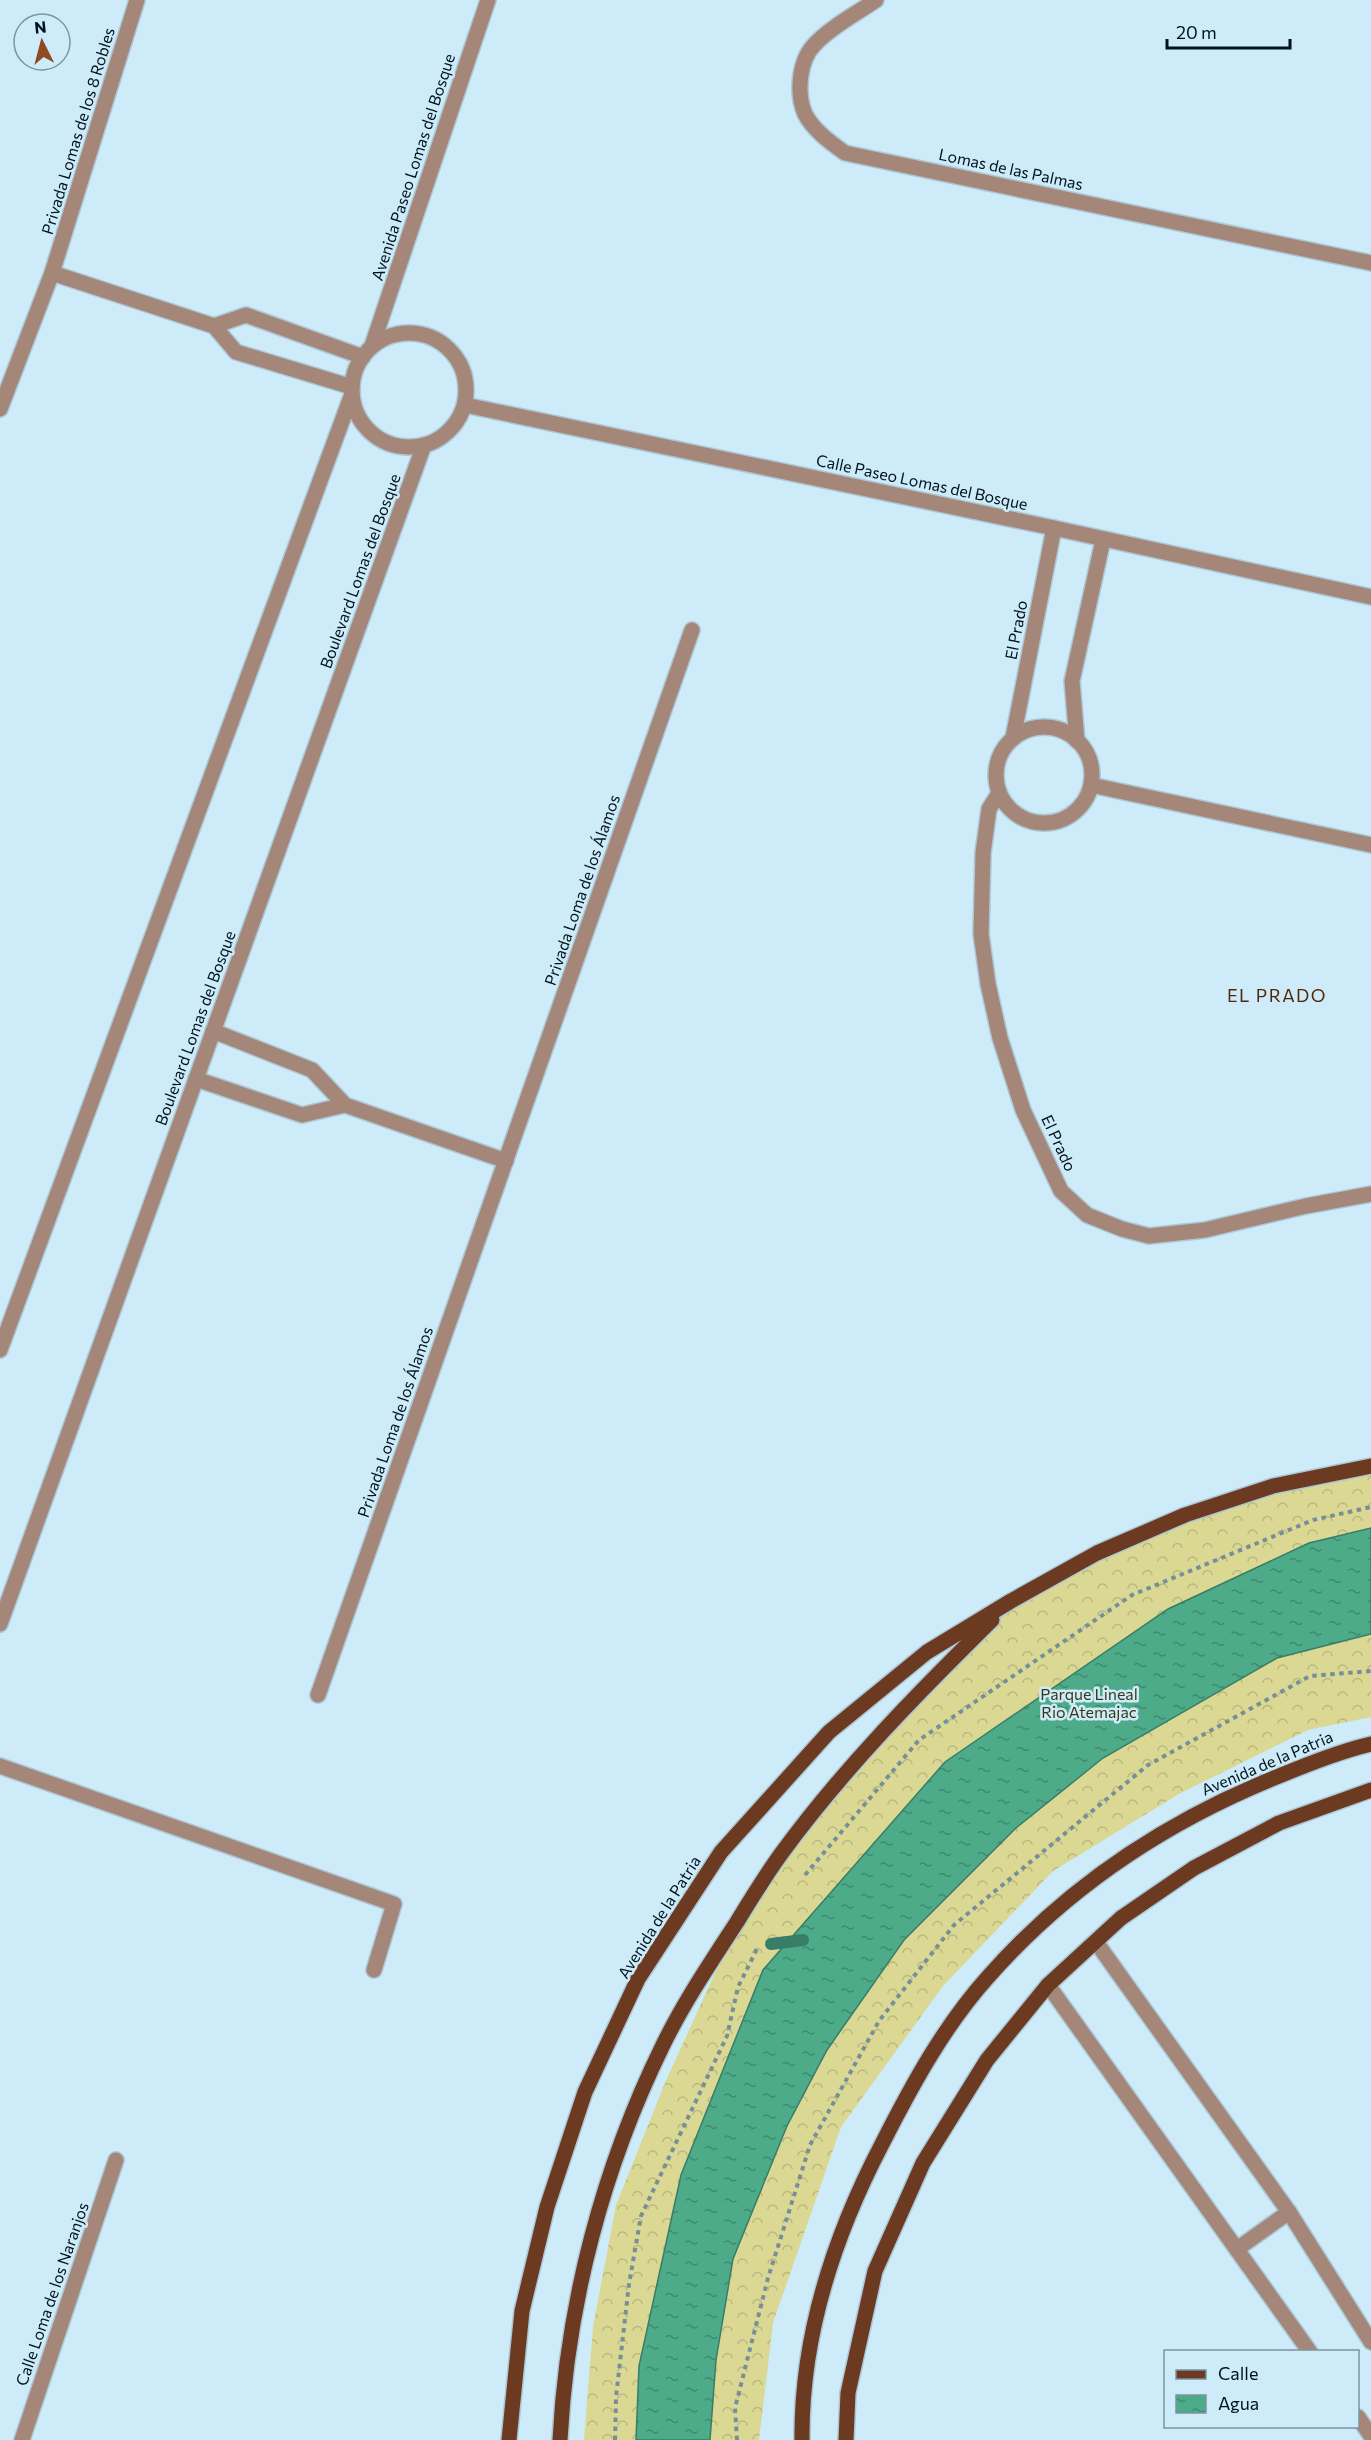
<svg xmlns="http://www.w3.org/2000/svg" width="1371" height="2440" viewBox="0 0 1371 2440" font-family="Commissioner,sans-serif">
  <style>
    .forest { fill: url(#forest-crowns) }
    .water { fill: url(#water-ripples); stroke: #377d68; stroke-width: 1.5 }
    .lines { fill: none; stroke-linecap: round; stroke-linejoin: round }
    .stream { stroke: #377d68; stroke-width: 12 }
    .minor-casing { stroke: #acc8d6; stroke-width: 18 }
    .major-casing { stroke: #acc8d6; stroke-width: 18 }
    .path { stroke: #758f9b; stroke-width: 4; stroke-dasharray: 4.5 4.5; stroke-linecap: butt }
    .minor { stroke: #a58779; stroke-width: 15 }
    .major { stroke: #6b3a21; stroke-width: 15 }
    .labels { text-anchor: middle; stroke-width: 5; stroke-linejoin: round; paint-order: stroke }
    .street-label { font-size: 16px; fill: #00131c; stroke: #cdebf9 }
    .park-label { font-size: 16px; fill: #3a3814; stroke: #cdebf9 }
    .neighbourhood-label { font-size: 18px; letter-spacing: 1.5px; fill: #56260c; stroke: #cdebf9 }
  </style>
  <defs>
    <pattern id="forest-crowns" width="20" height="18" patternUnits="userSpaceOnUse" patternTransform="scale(1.5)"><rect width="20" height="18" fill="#dbd893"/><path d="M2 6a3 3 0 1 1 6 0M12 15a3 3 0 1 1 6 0" fill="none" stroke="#bab87e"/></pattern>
    <pattern id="water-ripples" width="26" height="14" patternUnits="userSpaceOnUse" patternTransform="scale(1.5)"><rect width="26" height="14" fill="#4eab89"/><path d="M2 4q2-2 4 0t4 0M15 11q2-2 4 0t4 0" fill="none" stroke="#3e8a6f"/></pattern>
  </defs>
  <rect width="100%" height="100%" fill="#cdebf9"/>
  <polygon class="forest" points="1371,1470 1371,1717 1308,1730 1179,1794 1053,1871 943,1986 841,2127 773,2323 759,2440 584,2440 593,2327 616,2205 665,2083 715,1973 782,1859 830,1798 1012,1603 1099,1557 1186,1519 1274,1491"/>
  <polygon class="water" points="1371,1528 1371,1634 1277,1658 1103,1758 1016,1828 904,1940 827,2050 787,2126 733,2259 716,2360 710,2440 636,2440 639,2366 681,2175 763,1970 945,1762 1168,1609 1309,1543"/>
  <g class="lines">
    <polyline class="stream" points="771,1944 803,1940"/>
    <defs>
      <g id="minor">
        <path d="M 876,0 C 856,14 832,26 815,44 C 799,60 796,93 805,114 C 813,130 831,143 845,153 L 1371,263"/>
        <polyline points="52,273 214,326 236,352 352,387"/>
        <polyline points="214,326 246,315 363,357"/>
        <circle cx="409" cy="390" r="57"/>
        <polyline points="372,346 488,0"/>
        <polyline points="465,405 1054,528 1371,597"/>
        <polyline points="0,409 52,273 137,0"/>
        <circle cx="1044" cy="775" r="48"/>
        <polyline points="1013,738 1054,528"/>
        <polyline points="1077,741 1072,681 1103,540"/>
        <polyline points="1091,785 1371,845"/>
        <polyline points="999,793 989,809 983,853 981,934 988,984 1000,1038 1023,1110 1061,1191 1087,1215 1122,1229 1149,1236 1205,1230 1306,1206 1371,1194"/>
        <polyline points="213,1031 312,1070 345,1105 506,1161"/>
        <polyline points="196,1079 302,1115 345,1105"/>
        <polyline points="0,1350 352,394"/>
        <polyline points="0,1624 424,445"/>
        <polyline points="318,1695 692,630"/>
        <polyline points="0,1766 394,1904 374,1970"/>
        <polyline points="1096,1942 1289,2212 1371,2342"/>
        <polyline points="1048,1985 1310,2352"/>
        <polyline points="1237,2249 1289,2212"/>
        <polyline points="1358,2417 1371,2436"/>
        <polyline points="22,2440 116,2160"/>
      </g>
      <g id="major">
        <polyline points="509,2440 522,2311 547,2207 585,2092 638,1979 721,1852 829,1732 927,1652 1011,1601 1097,1553 1185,1515 1273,1486 1371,1466"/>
        <path d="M 560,2440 C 567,2304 603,2167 663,2045 C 684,2002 711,1962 737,1922 C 751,1899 765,1876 781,1854 C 843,1769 918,1693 992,1620"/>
        <path d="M 802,2440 C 801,2337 835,2234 882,2144 C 912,2085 944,2026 988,1977 C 1069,1885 1170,1819 1284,1774 C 1313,1762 1341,1751 1371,1744"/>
        <polyline points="846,2440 848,2393 875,2271 923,2163 987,2060 1048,1985 1121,1918 1194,1868 1279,1823 1371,1790"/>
      </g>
    </defs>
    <use href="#minor" class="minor-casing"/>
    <use href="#major" class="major-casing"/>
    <g class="path">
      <polyline points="805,1875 919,1740 1132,1595 1313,1520 1371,1507"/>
      <polyline points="615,2440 616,2397 629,2284 641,2216 727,2036 738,1987 757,1949"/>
      <polyline points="737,2440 735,2408 768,2278 810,2145 879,2021 954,1925 1148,1765 1310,1676 1371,1671"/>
    </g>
    <use href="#minor" class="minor"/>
    <use href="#major" class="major"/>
  </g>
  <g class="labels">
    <g class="street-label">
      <text transform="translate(78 131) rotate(-73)" y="6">Privada Lomas de los 8 Robles</text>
      <text transform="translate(413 167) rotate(-72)" y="6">Avenida Paseo Lomas del Bosque</text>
      <text transform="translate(1011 169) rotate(12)" y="6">Lomas de las Palmas</text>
      <text transform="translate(922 482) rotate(12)" y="6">Calle Paseo Lomas del Bosque</text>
      <text transform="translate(360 571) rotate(-70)" y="6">Boulevard Lomas del Bosque</text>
      <text transform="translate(1016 630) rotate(-79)" y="6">El Prado</text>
      <text transform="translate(582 890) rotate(-71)" y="6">Privada Loma de los Álamos</text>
      <text transform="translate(195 1028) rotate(-70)" y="6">Boulevard Lomas del Bosque</text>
      <text transform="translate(1059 1143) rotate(65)" y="6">El Prado</text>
      <text transform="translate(395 1422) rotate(-71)" y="6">Privada Loma de los Álamos</text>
      <text transform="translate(1267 1763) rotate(-23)" y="6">Avenida de la Patria</text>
      <text transform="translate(659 1917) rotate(-58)" y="6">Avenida de la Patria</text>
      <text transform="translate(52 2294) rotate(-71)" y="6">Calle Loma de los Naranjos</text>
    </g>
    <g class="park-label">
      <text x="1089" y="1700">Parque Lineal<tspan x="1089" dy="18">Rio Atemajac</tspan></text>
    </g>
    <g class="neighbourhood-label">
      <text x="1277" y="1002">EL PRADO</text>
    </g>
  </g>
  <rect x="1164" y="2350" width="195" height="78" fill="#cdebf9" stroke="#7b95a1" stroke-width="1.5"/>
  <rect x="1176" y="2370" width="30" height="9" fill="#6b3a21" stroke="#7b95a1" stroke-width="1.5"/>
  <text x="1218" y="2380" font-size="18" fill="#00131c">Calle</text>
  <rect x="1176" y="2395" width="30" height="18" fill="url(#water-ripples)" stroke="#7b95a1" stroke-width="1.5"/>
  <text x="1218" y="2410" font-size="18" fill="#00131c">Agua</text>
  <g transform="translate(42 42) rotate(354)"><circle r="28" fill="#cdebf9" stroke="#7b95a1" stroke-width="1.5"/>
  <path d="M0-4.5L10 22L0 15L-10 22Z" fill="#8f4923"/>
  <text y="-9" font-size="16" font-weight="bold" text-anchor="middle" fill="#00131c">N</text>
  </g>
  <path d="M1167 39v9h123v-9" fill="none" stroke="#00131c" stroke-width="3"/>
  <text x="1176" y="39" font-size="18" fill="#00131c" stroke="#cdebf9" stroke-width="4.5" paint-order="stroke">20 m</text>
</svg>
